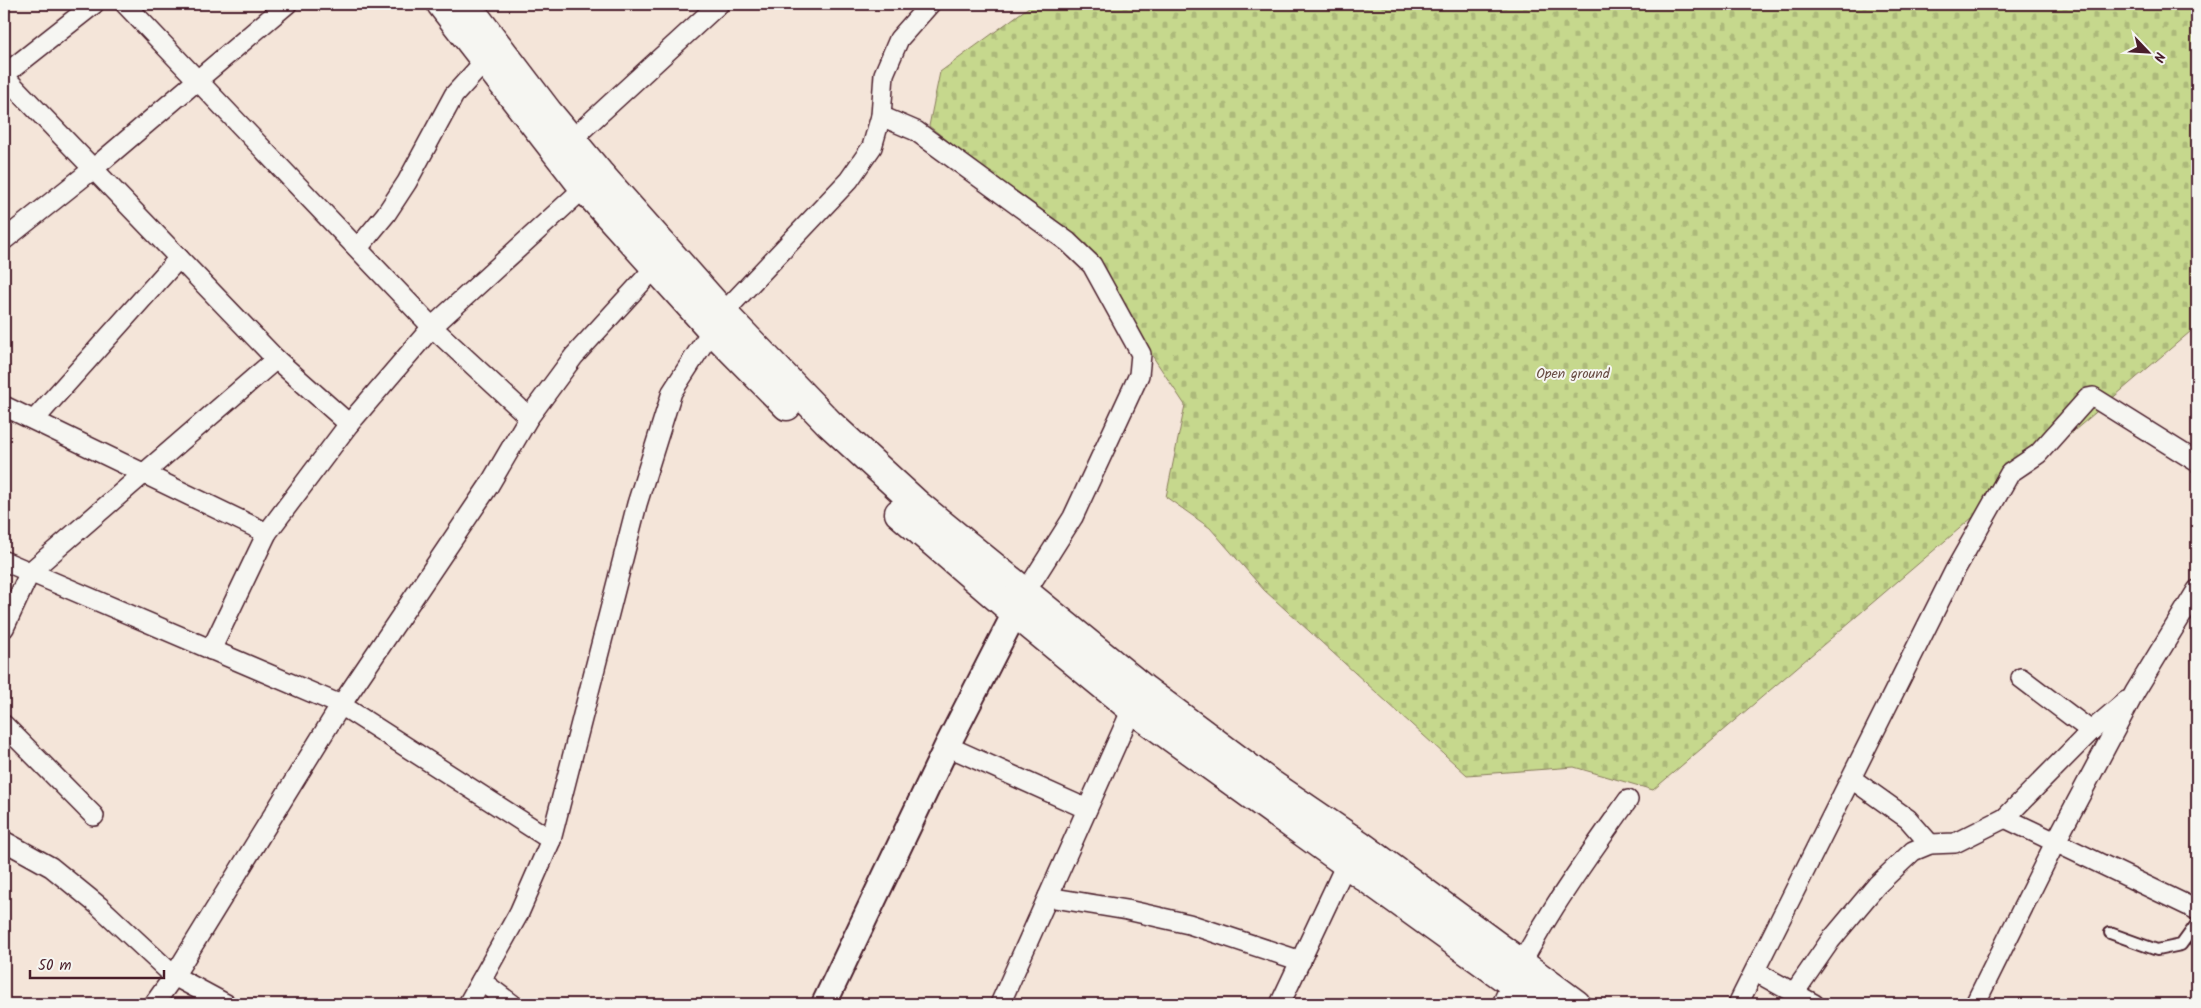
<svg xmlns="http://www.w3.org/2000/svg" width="2201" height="1008" font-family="Kalam,sans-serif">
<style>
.cemetery{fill:url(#cemetery-stones);stroke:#887c5c}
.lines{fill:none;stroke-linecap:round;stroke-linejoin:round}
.service-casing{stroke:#4a1f2b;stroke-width:14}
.minor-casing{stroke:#4a1f2b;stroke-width:22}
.tertiary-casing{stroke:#4a1f2b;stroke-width:28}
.secondary-casing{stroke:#4a1f2b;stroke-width:31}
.service{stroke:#f6f6f2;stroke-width:10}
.minor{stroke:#f6f6f2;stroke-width:19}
.tertiary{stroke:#f6f6f2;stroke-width:24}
.secondary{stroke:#f6f6f2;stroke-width:28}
.labels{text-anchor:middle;stroke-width:4;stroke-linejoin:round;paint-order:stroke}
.park-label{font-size:14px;fill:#694d44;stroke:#f6f6f2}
</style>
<defs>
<pattern id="cemetery-stones" width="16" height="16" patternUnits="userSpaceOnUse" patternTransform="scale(1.25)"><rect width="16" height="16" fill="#c6d88d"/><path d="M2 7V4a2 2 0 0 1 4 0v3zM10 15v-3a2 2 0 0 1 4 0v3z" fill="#acb97a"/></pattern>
</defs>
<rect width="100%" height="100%" fill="#f4e5d9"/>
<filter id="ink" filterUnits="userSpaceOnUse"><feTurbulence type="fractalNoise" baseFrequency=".02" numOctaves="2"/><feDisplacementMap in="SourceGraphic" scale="10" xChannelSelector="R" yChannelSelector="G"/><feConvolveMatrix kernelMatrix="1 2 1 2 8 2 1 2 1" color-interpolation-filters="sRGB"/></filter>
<g filter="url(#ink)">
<polygon class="cemetery" points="1033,4 2197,4 2197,326 1653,790 1574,767 1467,775 1264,590 1210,528 1166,497 1185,405 1078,244 929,126 940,72"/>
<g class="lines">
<g class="service-casing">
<polyline id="service" points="2110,933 2157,950 2181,945 2197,923"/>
</g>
<g class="minor-casing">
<g id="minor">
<polyline points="125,4 432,327 529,417"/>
<polyline points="4,75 94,4"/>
<polyline points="4,76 276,359 349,424"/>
<polyline points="881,116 916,131 1068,242 1092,265 1141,354 1139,375 1073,517 1025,593"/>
<polyline points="571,140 719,4"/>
<polyline points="4,240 93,169 287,4"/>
<polyline points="358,248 386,214 407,182 454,95 484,62"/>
<polyline points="4,406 267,533"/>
<polyline points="34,420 179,258"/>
<polyline points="4,561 341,705 551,840"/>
<polyline points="4,628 30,572 276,359"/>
<polyline points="211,650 267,533 349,424 432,327 584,188"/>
<polyline points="2021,678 2091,731"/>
<polyline points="4,725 94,816"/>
<polyline points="947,746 1087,809"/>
<polyline points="1852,779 1908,819 1930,844"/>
<polyline points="2005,818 2197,910"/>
<polyline points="4,841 51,867 99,906 174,976 226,1004"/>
<polyline points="1048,897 1127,910 1189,924 1301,961"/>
<polyline points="1756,972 1814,1004"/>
<polyline points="481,981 512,1004"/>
<polyline points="1794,993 1830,941 1877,885 1913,851 1930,844 1955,843 2005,818 2091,731 2126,701"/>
<polyline points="154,1004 174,976 341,705 488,487 529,417 574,356 663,259"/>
<polyline points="468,1004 519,913 551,840 637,504 672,392 723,313 849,180 872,147 881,116 884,74 899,39 930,4"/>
<polyline points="1000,1004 1132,709"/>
<polyline points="1280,1004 1347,862"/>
<path d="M1502,1004C1534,930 1582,865 1628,800"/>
<polyline points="1738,1004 1954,572 2010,473 2038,454 2088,398 2093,397 2197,462"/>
<polyline points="1975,1004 2055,843 2135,692 2197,590"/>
</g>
</g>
<g class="tertiary-casing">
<polyline id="tertiary" points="824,1004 947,746 1023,597"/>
</g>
<g class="secondary-casing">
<g id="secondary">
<polyline points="441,4 584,188 712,330 787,406"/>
<polyline points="466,4 548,112 599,173 723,313 829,423 917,504 1145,690 1268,782 1359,844 1576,1004"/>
<polyline points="899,513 1014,612 1132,709 1541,1004"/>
</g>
</g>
<use href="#service" class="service"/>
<use href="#minor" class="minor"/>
<use href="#tertiary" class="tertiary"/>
<use href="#secondary" class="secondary"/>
</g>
</g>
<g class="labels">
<g class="park-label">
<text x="1573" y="378">Open ground</text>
</g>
</g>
<rect width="2201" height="1008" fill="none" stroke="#f6f6f2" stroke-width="20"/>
<rect x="10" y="10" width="2181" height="988" fill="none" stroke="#4a1f2b" stroke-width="2" filter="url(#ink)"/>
<g transform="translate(2148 52) rotate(115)" stroke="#f6f6f2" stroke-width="4" paint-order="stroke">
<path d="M0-4L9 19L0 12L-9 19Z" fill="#4a1f2b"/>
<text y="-8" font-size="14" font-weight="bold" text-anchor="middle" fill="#4a1f2b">N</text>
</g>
<path d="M30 970v8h134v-8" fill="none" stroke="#4a1f2b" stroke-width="2.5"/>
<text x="38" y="970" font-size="15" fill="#4a1f2b" stroke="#f6f6f2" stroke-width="4" paint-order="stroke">50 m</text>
</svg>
